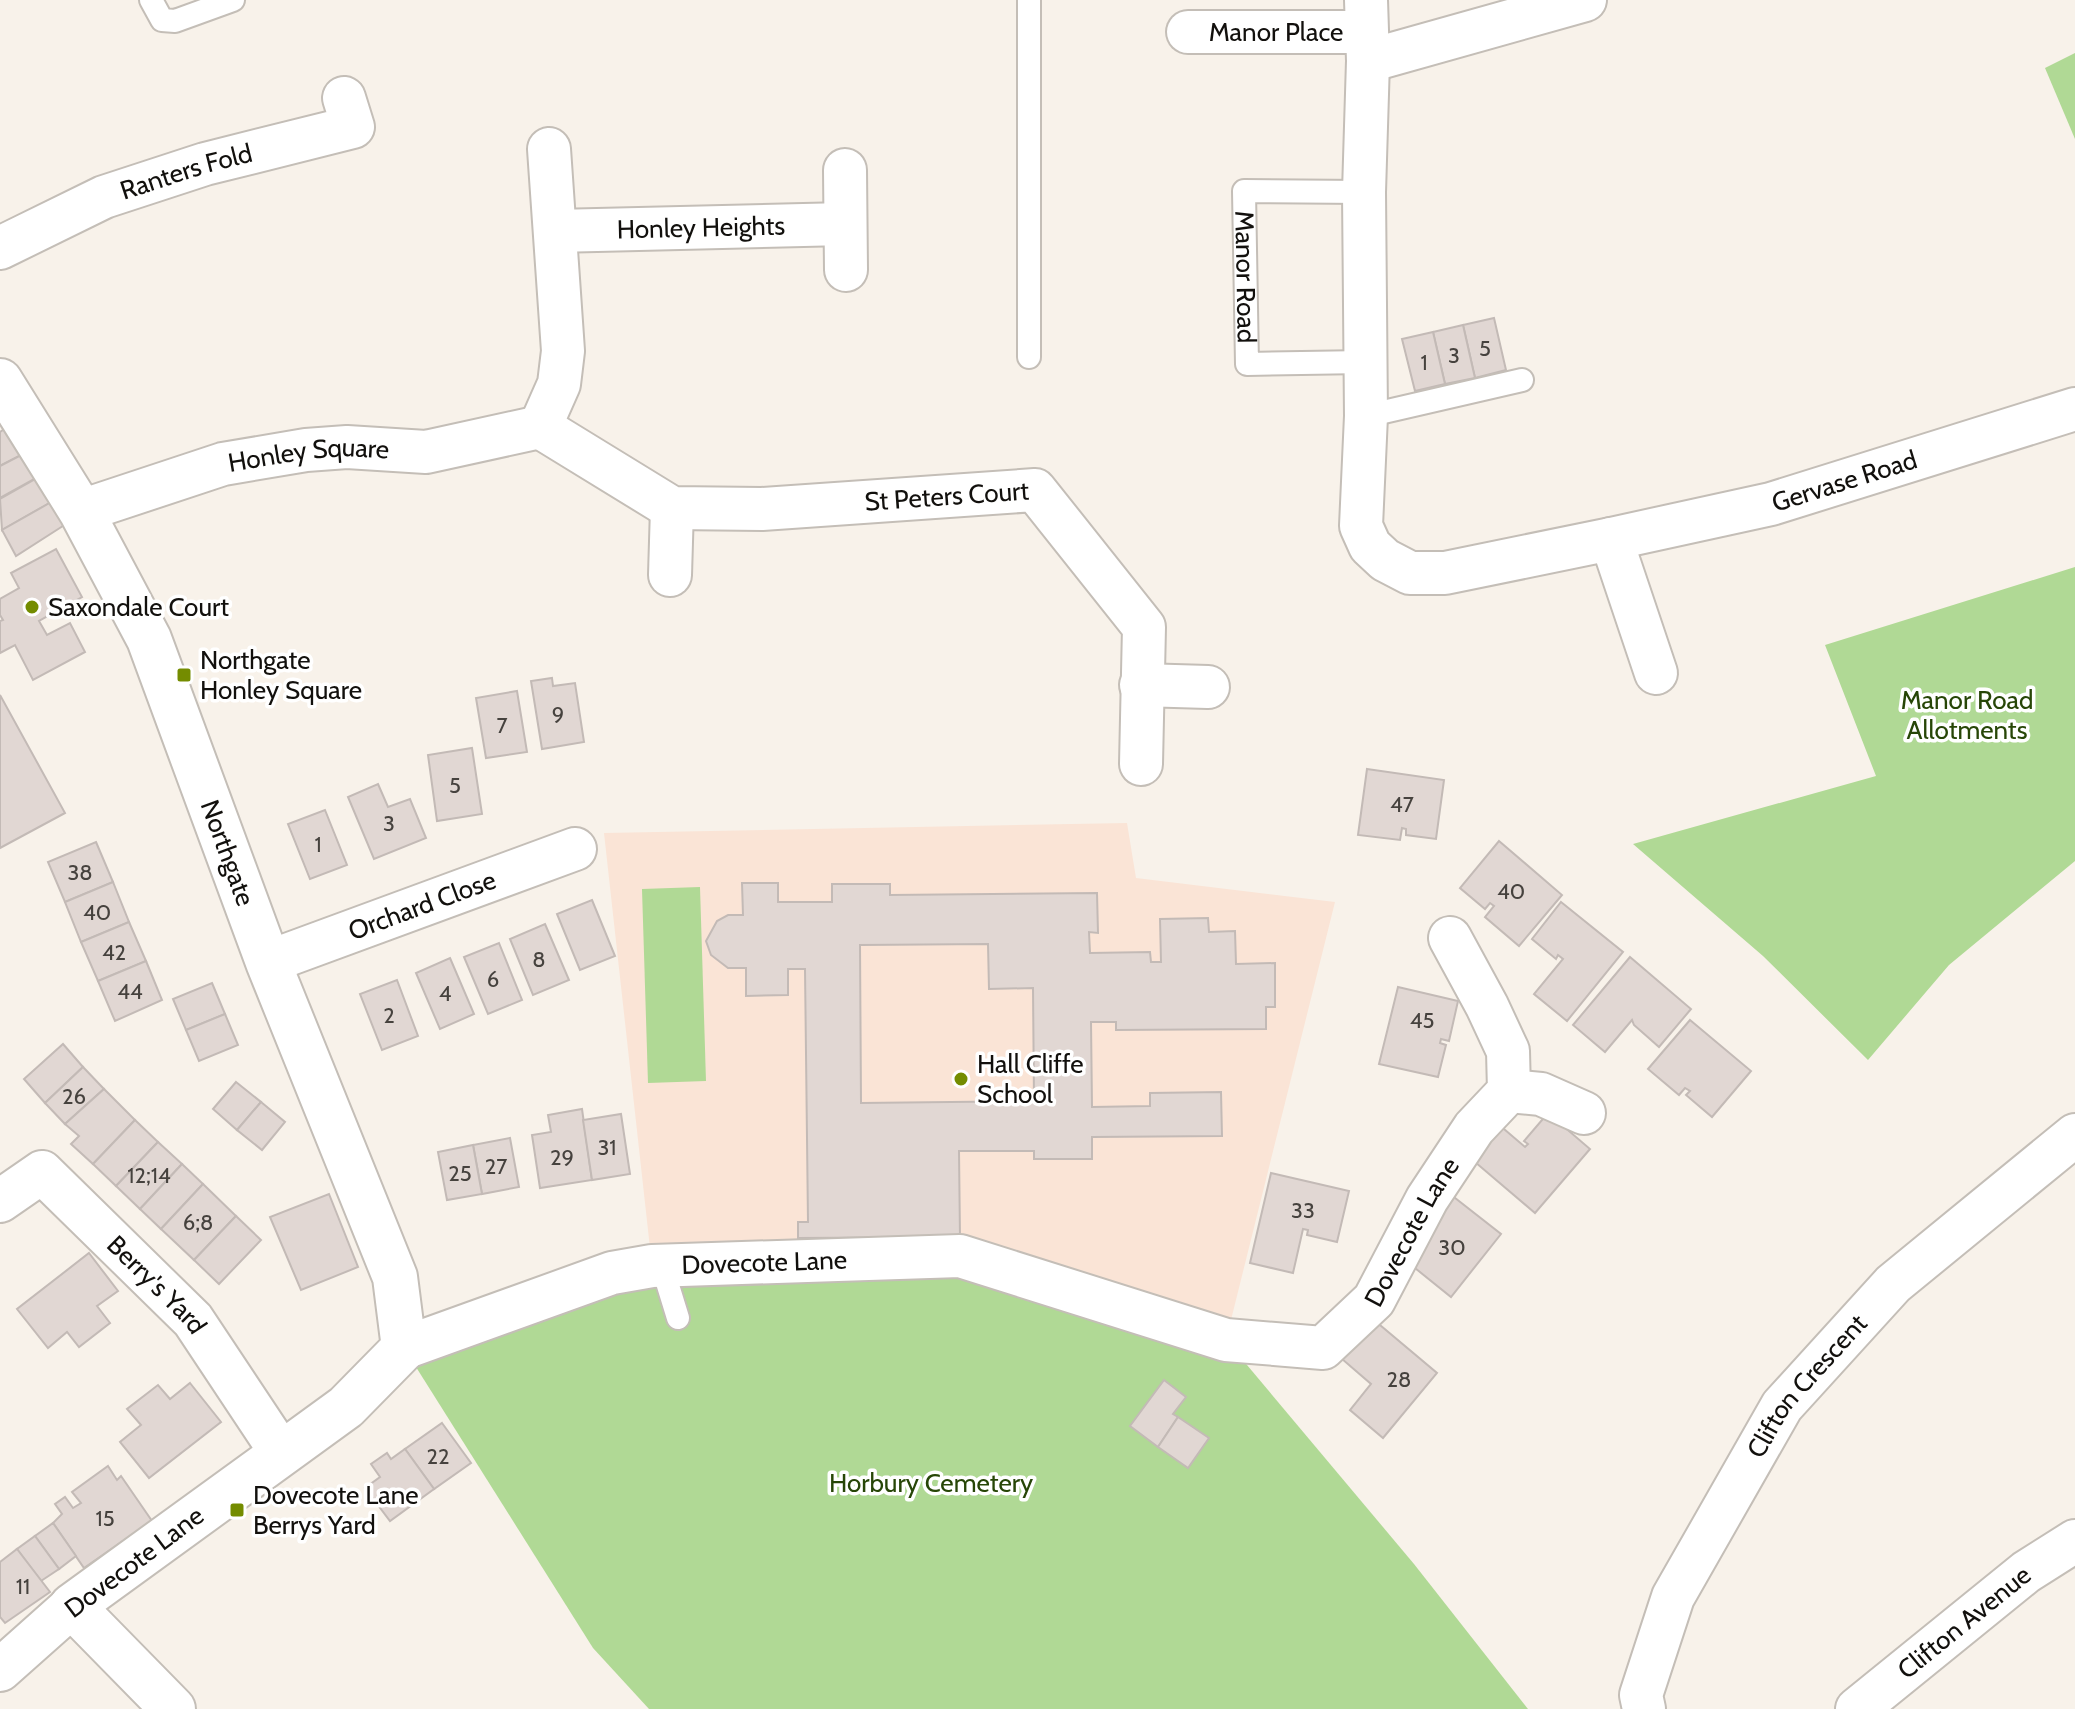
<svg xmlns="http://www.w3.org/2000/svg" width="2075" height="1709" font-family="Cabin,sans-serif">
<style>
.education{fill:#fae4d6}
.green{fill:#b0d995}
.building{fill:#e1d7d3;stroke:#c3bab6;stroke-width:2;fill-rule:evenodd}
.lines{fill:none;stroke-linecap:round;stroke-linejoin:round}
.service-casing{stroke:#c4beb7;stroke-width:26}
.minor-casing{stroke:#c4beb7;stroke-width:46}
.tertiary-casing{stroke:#c4beb7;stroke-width:48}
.service{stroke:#fff;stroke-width:22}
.minor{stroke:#fff;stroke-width:42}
.tertiary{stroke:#fff;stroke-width:44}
.poi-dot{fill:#748c00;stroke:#fff;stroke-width:3}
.labels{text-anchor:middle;stroke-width:7;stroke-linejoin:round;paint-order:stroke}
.number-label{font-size:22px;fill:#46423e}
.street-label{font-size:26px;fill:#12100d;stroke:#fff}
.poi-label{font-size:26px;fill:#12100d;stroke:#fff;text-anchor:start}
.park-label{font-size:26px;fill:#274607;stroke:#fff}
</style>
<rect width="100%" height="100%" fill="#f8f2ea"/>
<polygon class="education" points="1127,823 1136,878 1335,902 1226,1340 652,1266 604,833"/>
<g class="green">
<polygon points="2075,53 2075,139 2045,68"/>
<polygon points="2075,567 2075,861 1949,965 1868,1060 1763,956 1633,844 1876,776 1825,645"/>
<polygon points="700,887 706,1081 648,1083 642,889"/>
<polygon points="960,1256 1226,1340 1414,1564 1528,1709 649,1709 593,1648 404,1348 612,1273"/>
</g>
<g class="building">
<polygon points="1494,318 1506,370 1475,378 1463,325"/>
<polygon points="1463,325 1475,378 1445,384 1433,332"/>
<polygon points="1433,332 1445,384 1415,391 1402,339"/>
<polygon points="9,426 25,453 0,466 0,432"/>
<polygon points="25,453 38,477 0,498 0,466"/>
<polygon points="39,477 53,501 2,530 0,499"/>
<polygon points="53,501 66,524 16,556 2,530"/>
<polygon points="56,549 82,597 39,621 47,635 70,623 85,652 33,680 15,645 0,653 0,621 3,620 0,615 0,599 19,588 11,573"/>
<polygon points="552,678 553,686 575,683 584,742 542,749 531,681"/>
<polygon points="517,691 527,752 486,758 476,698"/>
<polygon points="0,695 65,813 0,848"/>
<polygon points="472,748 482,814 437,821 428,755"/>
<polygon points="1367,769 1444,780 1436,839 1406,835 1406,829 1402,828 1400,840 1358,835"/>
<polygon points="378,784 388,807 410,799 426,838 374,859 348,797"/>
<polygon points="325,810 347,865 310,879 288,824"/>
<polygon points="1499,841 1562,895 1519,946 1485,917 1494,906 1490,903 1485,909 1460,888"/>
<polygon points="96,842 113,882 65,902 48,862"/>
<polygon points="113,882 129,922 81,942 65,902"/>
<path d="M742,883H778V902H832V884H890V895L1097,893L1098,933L1089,932L1090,953L1150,952L1151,962H1161L1160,919L1208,918L1209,932L1235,931L1236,964L1275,963V1007H1266V1029L1116,1030V1022H1091L1092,1107L1150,1106V1093L1221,1092L1222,1136L1092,1137V1159H1034V1151H959L960,1237L798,1238V1222H808L805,969H788V995L746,996V968H728L711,955L706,941L717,921L728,915H743ZM988,944L989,989L1033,988L1034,1101L861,1103L860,945Z"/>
<polygon points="592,900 615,956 580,970 557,914"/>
<polygon points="1561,902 1623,952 1567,1021 1534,994 1563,959 1558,955 1556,959 1532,939"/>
<polygon points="129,922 146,961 98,981 81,942"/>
<polygon points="545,924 569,980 533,995 510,939"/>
<polygon points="499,943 522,1000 488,1014 464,957"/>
<polygon points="1630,957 1691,1009 1659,1047 1634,1025 1632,1020 1605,1052 1573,1025"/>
<polygon points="450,958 474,1014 440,1029 416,973"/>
<polygon points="146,961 162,1000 115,1021 98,981"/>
<polygon points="397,980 418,1036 382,1050 360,994"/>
<polygon points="212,983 225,1014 186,1030 173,999"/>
<polygon points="1398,987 1458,1001 1449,1041 1441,1039 1440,1043 1446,1045 1438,1077 1379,1064"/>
<polygon points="225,1014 238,1045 199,1061 186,1030"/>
<polygon points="1690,1020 1751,1071 1712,1117 1686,1095 1690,1091 1685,1088 1679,1095 1648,1069"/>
<polygon points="63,1044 83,1067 45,1103 24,1079"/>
<polygon points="83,1067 104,1089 65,1124 45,1103"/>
<polygon points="236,1082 261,1102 237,1130 213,1109"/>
<polygon points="104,1089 135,1120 93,1164 71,1144 79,1136 65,1124"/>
<polygon points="261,1102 285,1122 262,1150 237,1130"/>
<polygon points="582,1109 592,1180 540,1188 532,1135 551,1132 548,1115"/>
<polygon points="1548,1113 1590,1149 1535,1213 1462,1151 1491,1118 1525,1147 1528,1144 1524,1141"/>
<polygon points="621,1114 630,1174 592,1180 583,1120"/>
<polygon points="135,1120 158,1142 116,1186 93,1164"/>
<polygon points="510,1138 519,1187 482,1194 473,1145"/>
<polygon points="158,1142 182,1164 140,1209 116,1186"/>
<polygon points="473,1145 482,1194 447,1200 438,1152"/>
<polygon points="182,1164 203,1184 161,1229 140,1209"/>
<polygon points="1271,1173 1349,1191 1337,1242 1307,1235 1308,1230 1303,1229 1293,1273 1250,1263"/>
<polygon points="203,1184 236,1216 194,1260 161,1229"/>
<polygon points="329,1194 358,1267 301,1290 270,1217"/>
<polygon points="1450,1194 1501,1234 1451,1297 1405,1260"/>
<polygon points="236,1216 261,1240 219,1284 194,1260"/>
<polygon points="89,1253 118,1291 97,1306 110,1323 79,1347 67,1332 48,1348 17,1309"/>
<polygon points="1374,1320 1437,1373 1383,1438 1350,1410 1371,1384 1342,1359"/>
<polygon points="1164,1380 1186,1397 1173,1414 1178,1417 1158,1447 1130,1426"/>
<polygon points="190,1383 221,1422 149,1478 120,1442 141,1425 127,1409 158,1385 170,1399"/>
<polygon points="1178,1417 1209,1438 1188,1468 1158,1447"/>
<polygon points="442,1423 471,1463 434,1489 405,1449"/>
<polygon points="405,1449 434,1489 390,1521 365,1488 380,1477 371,1464 387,1453 391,1459"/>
<polygon points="108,1466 117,1480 121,1476 152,1521 84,1568 53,1523 62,1514 55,1504 65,1497 73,1508 81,1503 72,1492"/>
<polygon points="53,1523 76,1556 59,1569 35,1536"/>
<polygon points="35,1536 59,1569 41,1581 17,1549"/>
<polygon points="17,1549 50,1592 5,1623 0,1617 0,1562"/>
</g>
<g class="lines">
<g class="service-casing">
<g id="service">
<polyline points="151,0 162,20 175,21 233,0"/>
<polyline points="1029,0 1029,357"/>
<path id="s1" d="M1364,192L1244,191L1247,364L1365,362"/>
<polyline points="1366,416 1522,380"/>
<polyline points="652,1266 666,1279 678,1318"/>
</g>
</g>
<g class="minor-casing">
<g id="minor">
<path id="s2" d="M1366,0L1368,61L1364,192L1366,416L1361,526L1370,546L1385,560L1410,573H1445L1611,539L1771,504L2075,409"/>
<path id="s3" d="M1188,32H1366"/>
<polyline points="1368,61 1585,0"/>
<polyline points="845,170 846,270"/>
<path id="s4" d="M555,231L845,224"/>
<path id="s5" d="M0,248L104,197L205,164L353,127L344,98"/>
<path id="s6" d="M540,427L672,508L762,509L1035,490L1144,627L1141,764"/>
<polyline points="540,427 559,384 563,351 549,149"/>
<path id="s7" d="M81,511L223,464L306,450L347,447L426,452L540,427"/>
<polyline points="1611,539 1656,673"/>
<polyline points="670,575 672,508"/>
<polyline points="1141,685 1208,687"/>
<path id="s8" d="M268,962L575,849"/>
<polyline points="1509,1091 1541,1094 1584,1113"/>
<path id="s9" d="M0,1201L42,1172L193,1320L282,1454"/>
<path id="s10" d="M404,1348L612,1273L652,1266L960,1256L1226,1340L1323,1348L1374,1300L1427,1199L1474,1128L1509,1091L1508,1051L1487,1006L1450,938"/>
<polyline points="0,1670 72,1606"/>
<path id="s11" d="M1644,1709L1641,1695L1673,1597L1782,1406L1893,1284L2075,1135"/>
<path id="s12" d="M1857,1709L2026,1572L2075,1541"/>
</g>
</g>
<g class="tertiary-casing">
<g id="tertiary">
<path id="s13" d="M0,381L81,511L149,639L268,962L395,1277L404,1348L346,1407L72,1606L173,1709"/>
</g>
</g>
<use href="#service" class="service"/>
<use href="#minor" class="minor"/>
<use href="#tertiary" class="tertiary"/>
</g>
<g class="poi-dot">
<circle cx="32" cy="607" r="8"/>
<rect x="176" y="667" width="16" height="16" rx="4"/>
<circle cx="961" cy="1079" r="8"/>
<rect x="229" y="1502" width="16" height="16" rx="4"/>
</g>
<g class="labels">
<g class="number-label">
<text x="1485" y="356">5</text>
<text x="1454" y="363">3</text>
<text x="1424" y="370">1</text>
<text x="558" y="722">9</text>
<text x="502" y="733">7</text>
<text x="455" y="793">5</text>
<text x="1402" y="812">47</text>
<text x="389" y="831">3</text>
<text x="318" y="852">1</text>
<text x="80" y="880">38</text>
<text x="1511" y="899">40</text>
<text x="97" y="920">40</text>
<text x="114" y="960">42</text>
<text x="539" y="967">8</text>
<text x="493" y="987">6</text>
<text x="130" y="999">44</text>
<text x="445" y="1001">4</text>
<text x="389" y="1023">2</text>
<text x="1422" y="1028">45</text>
<text x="74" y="1104">26</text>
<text x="607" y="1155">31</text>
<text x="562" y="1165">29</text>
<text x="496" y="1174">27</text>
<text x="460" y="1181">25</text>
<text x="149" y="1183">12;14</text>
<text x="1303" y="1218">33</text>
<text x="198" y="1230">6;8</text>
<text x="1452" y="1255">30</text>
<text x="1399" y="1387">28</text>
<text x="438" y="1464">22</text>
<text x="105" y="1526">15</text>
<text x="23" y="1594">11</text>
</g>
<g class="street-label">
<text dy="9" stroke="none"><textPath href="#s3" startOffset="88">Manor Place</textPath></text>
<text dy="9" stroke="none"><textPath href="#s5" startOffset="202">Ranters Fold</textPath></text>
<text dy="9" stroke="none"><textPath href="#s4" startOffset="146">Honley Heights</textPath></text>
<text dy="9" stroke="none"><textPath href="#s1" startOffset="206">Manor Road</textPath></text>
<text dy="9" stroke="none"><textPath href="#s7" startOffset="236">Honley Square</textPath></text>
<text dy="9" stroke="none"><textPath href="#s2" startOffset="1042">Gervase Road</textPath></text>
<text dy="9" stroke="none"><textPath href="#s6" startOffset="430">St Peters Court</textPath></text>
<text dy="9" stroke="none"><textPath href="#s13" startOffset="526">Northgate</textPath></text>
<text dy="9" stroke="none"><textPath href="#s8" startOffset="164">Orchard Close</textPath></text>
<text dy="9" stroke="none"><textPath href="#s10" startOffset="1094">Dovecote Lane</textPath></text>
<text dy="9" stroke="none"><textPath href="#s10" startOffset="374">Dovecote Lane</textPath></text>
<text dy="9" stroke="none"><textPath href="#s9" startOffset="212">Berry's Yard</textPath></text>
<text dy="9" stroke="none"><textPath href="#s11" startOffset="368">Clifton Crescent</textPath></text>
<text transform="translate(134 1562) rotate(-37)" y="9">Dovecote Lane</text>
<text dy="9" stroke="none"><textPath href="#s12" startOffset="138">Clifton Avenue</textPath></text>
</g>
<g class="poi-label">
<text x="48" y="616">Saxondale Court</text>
<text x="200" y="669">Northgate<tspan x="200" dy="30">Honley Square</tspan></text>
<text x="977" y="1073">Hall Cliffe<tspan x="977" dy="30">School</tspan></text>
<text x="253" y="1504">Dovecote Lane<tspan x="253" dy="30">Berrys Yard</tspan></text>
</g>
<g class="park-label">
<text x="1967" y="709">Manor Road<tspan x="1967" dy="30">Allotments</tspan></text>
<text x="931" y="1492">Horbury Cemetery</text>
</g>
</g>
</svg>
